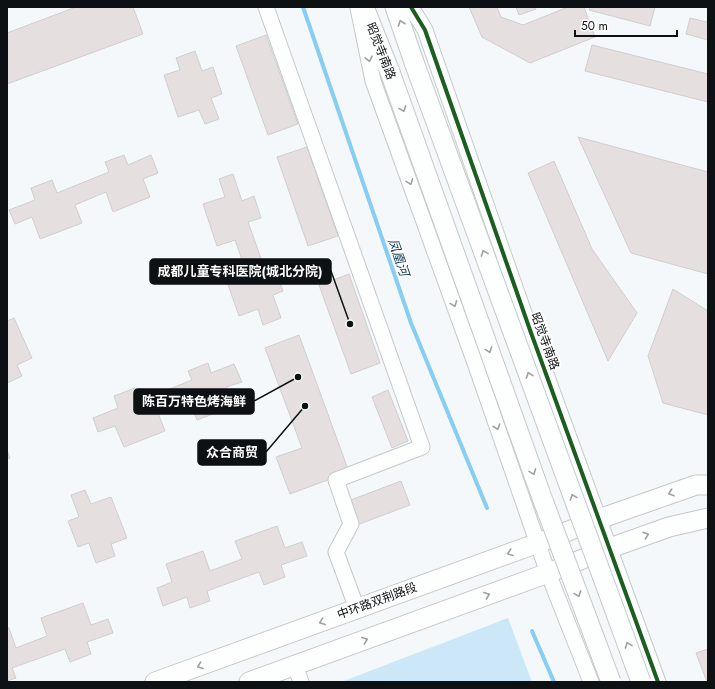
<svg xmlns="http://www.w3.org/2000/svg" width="715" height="689" font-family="Jost,'Noto Sans SC',sans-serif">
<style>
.green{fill:#cce8f8}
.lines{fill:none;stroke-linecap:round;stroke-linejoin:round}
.stream{stroke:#88cdf2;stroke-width:4}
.building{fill:#e5dfdf;stroke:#cfcfd0}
.minor-casing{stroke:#c6c9cb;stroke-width:17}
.major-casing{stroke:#c6c9cb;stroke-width:21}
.minor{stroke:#fdfefe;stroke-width:15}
.major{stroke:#fdfefe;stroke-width:19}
.major-bridge-casing{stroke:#c6c9cb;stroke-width:21;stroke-linecap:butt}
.major-bridge{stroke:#fdfefe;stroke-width:19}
.cycleway-casing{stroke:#fff;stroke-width:6}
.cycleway{stroke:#1b5e20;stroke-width:4}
.oneway{stroke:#9d9fa0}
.labels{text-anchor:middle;stroke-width:3.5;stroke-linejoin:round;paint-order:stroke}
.street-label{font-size:12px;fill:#0e1113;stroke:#fff}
.water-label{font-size:13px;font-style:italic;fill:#174156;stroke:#fff}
.leader{fill:none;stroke:#0e1113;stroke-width:1.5}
.callout-dot{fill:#0e1113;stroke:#fff;stroke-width:1.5}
.callout{fill:#0e1113;stroke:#0e1113;stroke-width:1.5}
.callout-label{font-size:13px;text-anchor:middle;font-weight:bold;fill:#fff}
</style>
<rect width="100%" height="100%" fill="#f4f8fa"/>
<polygon class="green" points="508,618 532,682 341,682"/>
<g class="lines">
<g class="stream">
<polyline points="303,7 411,323 487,508"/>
<polyline points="532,631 554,682"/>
</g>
</g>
<g class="building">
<polygon points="76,7 133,7 143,34 7,84 7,33"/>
<polygon points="469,7 497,7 501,17 523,25 568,7 584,7 595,37 530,63 482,37"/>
<polygon points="516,7 535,7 536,9 519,15"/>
<polygon points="590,7 655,7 650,26 589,10"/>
<polygon points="708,17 708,40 686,34 690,18 707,22"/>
<polygon points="266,35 298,124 268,135 236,46"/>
<polygon points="592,45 708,74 708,102 585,71"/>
<polygon points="195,51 202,71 213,67 222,94 211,98 219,119 205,124 199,110 178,117 164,75 180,70 176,58"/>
<polygon points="578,137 708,172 708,274 631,253"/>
<polygon points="307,147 338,236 308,246 277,157"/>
<polygon points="124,155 128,165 151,155 158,173 143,179 150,197 113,212 106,192 75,205 82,223 40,239 32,217 15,224 9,210 35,200 31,188 52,180 57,193 109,172 105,162"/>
<polygon points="554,161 592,249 637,313 608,361 528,173"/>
<polygon points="233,174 242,201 254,196 261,218 248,222 267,275 276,272 283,291 273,295 281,318 263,325 258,309 239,316 226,279 246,271 235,240 217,246 203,204 225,197 219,179"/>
<polygon points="349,274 380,363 351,374 319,285"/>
<polygon points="673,289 708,311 708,415 663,403 648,356"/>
<polygon points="14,318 32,358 17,365 22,376 7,383 7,321"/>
<polygon points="299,335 349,472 290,494 276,457 302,448 265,348"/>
<polygon points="208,363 211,373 234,364 242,382 226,387 234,406 197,420 189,401 158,413 165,431 124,447 115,426 98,432 93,418 118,408 114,396 135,388 140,401 192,380 188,371"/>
<polygon points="388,390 408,441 392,448 372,397"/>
<polygon points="7,450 10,458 7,459"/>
<polygon points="401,481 410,505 357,525 348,501"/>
<polygon points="85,490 91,504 111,497 127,538 111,544 115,556 96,563 89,543 78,547 68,521 79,517 71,495"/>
<polygon points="277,526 285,548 302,542 307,556 281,565 285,577 264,585 259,572 207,591 210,601 190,608 187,597 163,606 157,588 172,582 166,564 203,551 210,571 242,559 235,541"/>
<polygon points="83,603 91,625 108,619 113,633 87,642 91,654 70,662 65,649 12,668 16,678 7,681 7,628 9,628 16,648 47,636 41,618"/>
<polygon points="708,649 708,682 707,682 696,653"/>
</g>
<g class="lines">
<g class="minor-casing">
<g id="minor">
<polyline points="266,7 422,447 336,480 351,524 336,552 357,609"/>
<polyline points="411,7 425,30 530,330 658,682"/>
<polyline points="358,8 373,81 475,363 548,573 591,682"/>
<polyline points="295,666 301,682"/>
</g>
</g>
<g class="major-casing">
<g id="major">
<polyline points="364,7 390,72"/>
<polyline points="395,7 415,65"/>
<polyline points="155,682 538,543 599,519 696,485 708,485"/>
<polyline points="249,682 548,573 610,548 669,527 708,518"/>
</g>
</g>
<use href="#minor" class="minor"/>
<use href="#major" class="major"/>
<g class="major-bridge-casing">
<g id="major-bridge">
<polyline points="415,65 641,682"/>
<polyline points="390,72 541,495 611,682"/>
</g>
</g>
<use href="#major-bridge" class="major-bridge"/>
<g class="cycleway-casing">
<polyline id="cycleway" points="411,7 425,30 530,330 658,682"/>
</g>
<use href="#cycleway" class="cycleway"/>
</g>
<defs><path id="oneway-chevron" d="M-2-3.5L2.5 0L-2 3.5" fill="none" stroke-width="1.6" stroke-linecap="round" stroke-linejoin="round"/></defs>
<g class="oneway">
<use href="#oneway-chevron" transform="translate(401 23) rotate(-109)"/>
<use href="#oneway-chevron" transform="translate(369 59) rotate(78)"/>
<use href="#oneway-chevron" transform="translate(403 109) rotate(70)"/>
<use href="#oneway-chevron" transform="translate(410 182) rotate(70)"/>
<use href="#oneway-chevron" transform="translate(484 253) rotate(-110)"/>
<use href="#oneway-chevron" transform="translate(454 304) rotate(70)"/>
<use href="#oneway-chevron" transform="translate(489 350) rotate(70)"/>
<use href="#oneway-chevron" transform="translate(529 375) rotate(-110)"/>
<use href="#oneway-chevron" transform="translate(497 427) rotate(71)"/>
<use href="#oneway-chevron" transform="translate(533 472) rotate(70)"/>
<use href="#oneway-chevron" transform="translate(671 493) rotate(161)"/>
<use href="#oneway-chevron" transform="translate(573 497) rotate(-110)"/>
<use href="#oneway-chevron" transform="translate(646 535) rotate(-19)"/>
<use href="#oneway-chevron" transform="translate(510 553) rotate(160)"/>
<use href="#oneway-chevron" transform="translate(578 594) rotate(70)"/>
<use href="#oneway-chevron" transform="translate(487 595) rotate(-20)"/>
<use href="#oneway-chevron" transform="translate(322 622) rotate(160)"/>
<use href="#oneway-chevron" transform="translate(365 640) rotate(-20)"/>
<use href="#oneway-chevron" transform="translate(628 645) rotate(-110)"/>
<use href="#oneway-chevron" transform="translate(200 666) rotate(160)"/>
</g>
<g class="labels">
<g class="street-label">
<text transform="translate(381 51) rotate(69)" y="4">昭觉寺南路</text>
<text transform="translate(545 341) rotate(70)" y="4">昭觉寺南路</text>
<text transform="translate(377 601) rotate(-20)" y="4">中环路双荆路段</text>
</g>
<g class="water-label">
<text transform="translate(399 257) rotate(71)" y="5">凤凰河</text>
</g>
</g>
<path class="leader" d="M350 324L331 271M298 377L254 401M305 406L266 452"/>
<g class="callout-dot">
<circle cx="350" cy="324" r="4"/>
<circle cx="298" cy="377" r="4"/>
<circle cx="305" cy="406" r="4"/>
</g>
<g class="callout">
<rect x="150" y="259" width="181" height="25" rx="4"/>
<rect x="134" y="389" width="120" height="25" rx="4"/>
<rect x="198" y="440" width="68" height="25" rx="4"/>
</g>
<g class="callout-label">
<text x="240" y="276">成都儿童专科医院(城北分院)</text>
<text x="194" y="406">陈百万特色烤海鲜</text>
<text x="232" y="457">众合商贸</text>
</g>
<rect width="715" height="689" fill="none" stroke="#0e1113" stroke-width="16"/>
<path d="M575 30v6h102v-6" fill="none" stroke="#0e1113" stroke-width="2"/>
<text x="581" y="30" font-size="12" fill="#0e1113" stroke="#ffffff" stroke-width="3" paint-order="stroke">50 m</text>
</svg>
